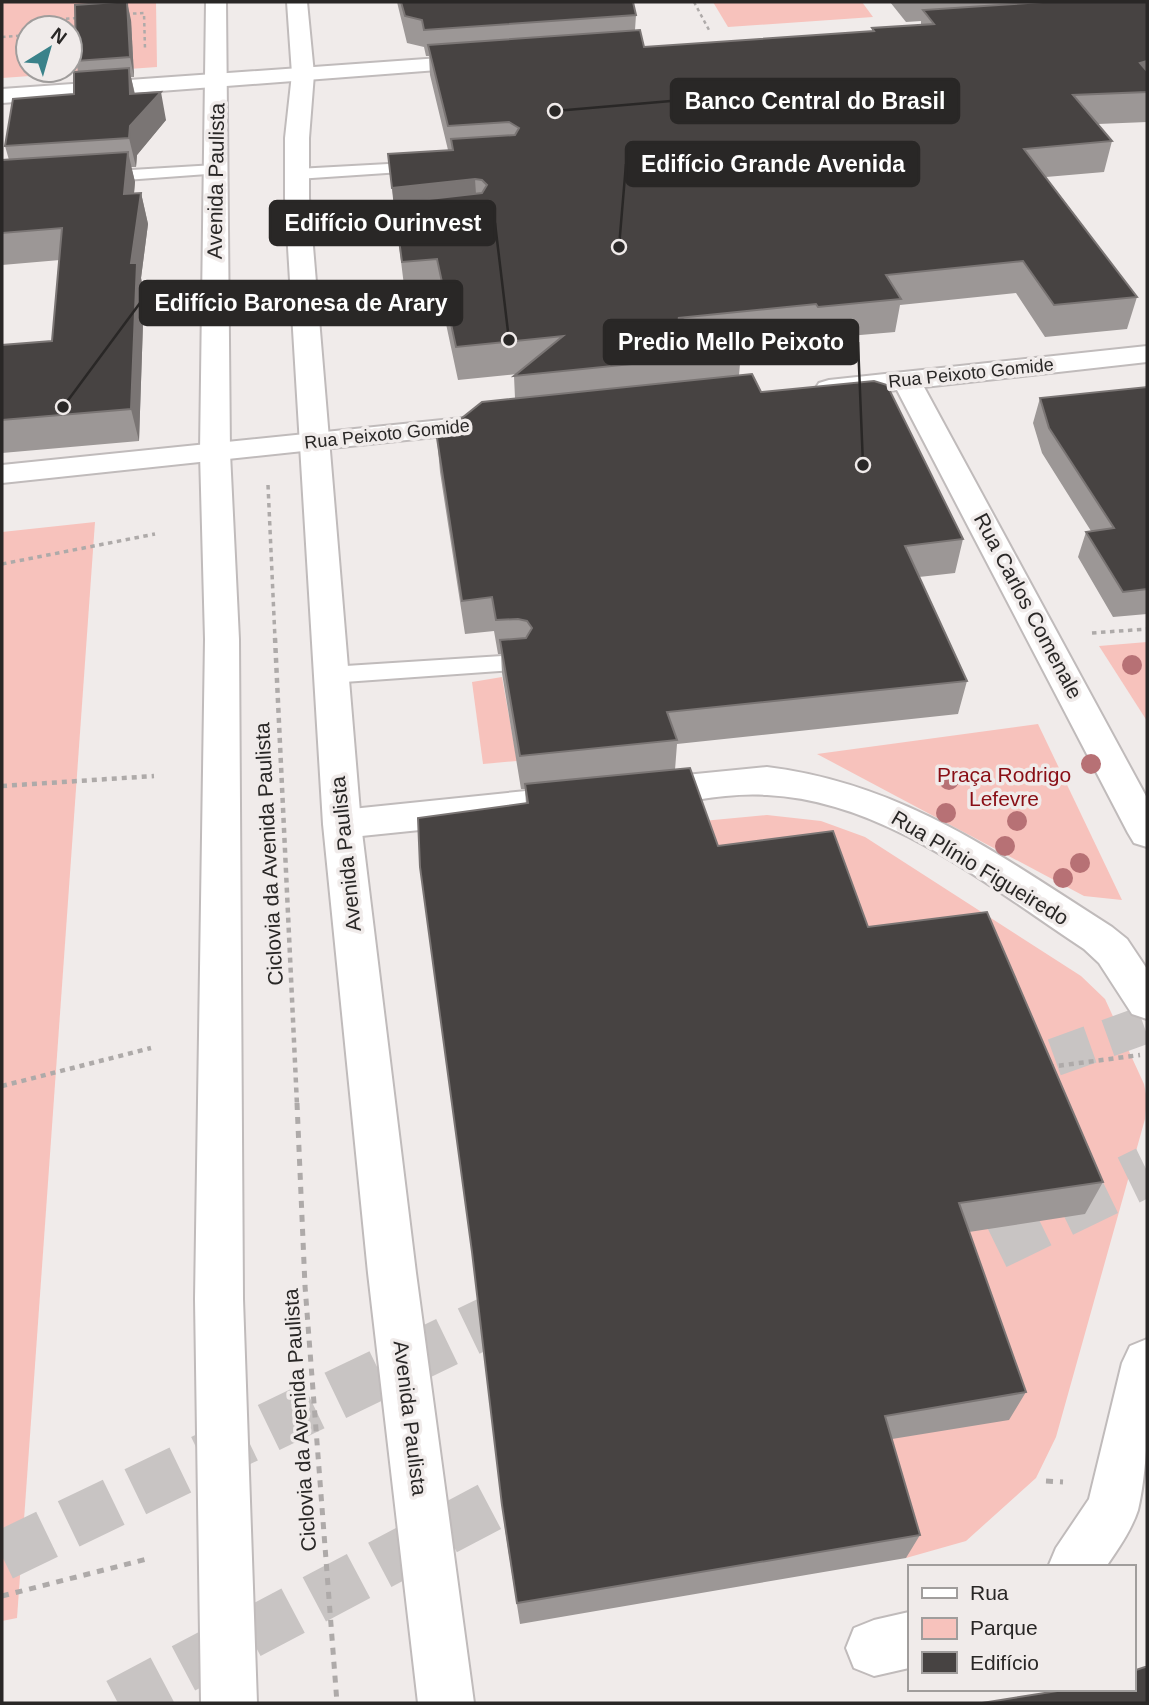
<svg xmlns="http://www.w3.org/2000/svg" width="1149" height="1705" font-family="Helvetica,sans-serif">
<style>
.green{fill:#f7c2bc;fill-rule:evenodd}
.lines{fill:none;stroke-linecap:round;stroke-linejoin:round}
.primary-tunnel-far1{stroke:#c8c4c3;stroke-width:38;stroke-dasharray:38 19;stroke-linecap:butt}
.primary-tunnel{stroke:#c8c4c3;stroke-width:50;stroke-dasharray:50 24;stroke-linecap:butt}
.service-casing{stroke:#c0bbbb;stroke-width:4}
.minor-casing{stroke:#c0bbbb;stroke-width:4}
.primary-casing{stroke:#c0bbbb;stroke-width:4}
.path-far3{stroke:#aeaaa9;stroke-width:2.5;stroke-dasharray:3.5 3.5;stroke-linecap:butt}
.path-far2{stroke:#aeaaa9;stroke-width:3.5;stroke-dasharray:4.5 4.5;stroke-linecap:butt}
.path-far1{stroke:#aeaaa9;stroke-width:4.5;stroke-dasharray:5 5;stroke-linecap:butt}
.path{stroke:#aeaaa9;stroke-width:5;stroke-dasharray:7 7;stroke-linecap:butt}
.service{fill:#fff;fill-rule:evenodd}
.minor{fill:#fff;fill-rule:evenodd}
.primary{fill:#fff;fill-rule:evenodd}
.tree{fill:#b77175}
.wall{fill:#9c9796}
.shaded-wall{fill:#7a7574}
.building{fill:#474342;stroke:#7a7574;stroke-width:2}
.labels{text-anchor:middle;stroke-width:7;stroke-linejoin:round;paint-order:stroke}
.far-street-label{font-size:18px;fill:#292726;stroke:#f0ebea}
.street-label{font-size:21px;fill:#292726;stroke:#f0ebea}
.park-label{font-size:21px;fill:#890e15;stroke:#f0ebea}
.leader{fill:none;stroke:#292726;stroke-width:2.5}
.callout-dot{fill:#292726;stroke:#f0ebea;stroke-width:2.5}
.callout{fill:#292726;stroke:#292726;stroke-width:2.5}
.callout-label{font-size:23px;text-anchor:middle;font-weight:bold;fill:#fff}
</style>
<rect width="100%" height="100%" fill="#f0ebea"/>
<g class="green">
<path d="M2,2H156L157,67L2,78ZM28,28H70V70H28Z"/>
<polygon points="713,2 862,2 873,17 728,27"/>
<polygon points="95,522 17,1618 2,1621 2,532"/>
<polygon points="1147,642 1147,721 1099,646"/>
<polygon points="502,677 517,761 483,764 472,682"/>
<polygon points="1038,724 1122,900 1084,896 817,754"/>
<polygon points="767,815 821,821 865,837 1081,976 1105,999 1144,1084 1147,1099 1145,1119 1056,1437 1036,1478 966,1541 906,1558 874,1443 945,1235 1085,1213 859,963 714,883 692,822"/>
</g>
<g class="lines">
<polyline class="primary-tunnel-far1" points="1002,1080 1047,1060 1147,1024"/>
<g class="primary-tunnel">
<polyline points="929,1277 1147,1171"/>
<polyline points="2,1556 527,1303"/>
<polyline points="118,1703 546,1477"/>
</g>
<g class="service-casing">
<g id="service">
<polygon points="425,162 433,167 431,170 297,179 289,174 297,169"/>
<polygon points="215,165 221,167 223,170 221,173 98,182 90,177 98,172"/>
<polygon points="431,218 437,219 440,223 437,227 300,239 291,234 300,229"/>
<polygon points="519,655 527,657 531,663 527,669 330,683 322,681 318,675 322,669 330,667"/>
</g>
</g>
<g class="minor-casing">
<g id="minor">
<polygon points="482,55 490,56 493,61 490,66 2,103 2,89"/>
<polygon points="1147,346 1147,362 924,387 1147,798 1147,847 1134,843 1128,833 897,390 829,398 819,395 815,389 819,383 829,380"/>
<polygon points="501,414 511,417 516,423 511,429 2,483 2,465"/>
<path d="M767,767C904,784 999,855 1112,927L1127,939L1147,969V1019L1132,1014L1099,963L1084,949C988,886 886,801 767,795C726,792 685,803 645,807L632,803L626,793L632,783L645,779Z"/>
<polygon points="526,791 539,795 545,805 539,815 526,819 342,838 329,834 323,824 329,814 342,810"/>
<path d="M1147,1339C1149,1389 1149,1463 1138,1510C1131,1531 1118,1549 1106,1567H1048L1056,1548L1089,1499L1122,1363L1130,1346Z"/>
<polygon points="909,1612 909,1668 874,1676 854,1668 846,1648 854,1628 874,1620"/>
</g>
</g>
<g class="primary-casing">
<g id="primary">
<polygon points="206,2 226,2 230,453 239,639 243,1299 257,1703 201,1703 195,1299 205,639 200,453"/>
<polygon points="287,2 307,2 314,74 309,138 309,198 361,824 416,1273 474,1703 418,1703 368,1273 323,824 285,198 285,138 292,74"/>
</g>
</g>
<g class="path-far3">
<polyline points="694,2 709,30"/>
<polyline points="126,14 144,13 145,49"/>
<polyline points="60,28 61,19 79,18"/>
<polyline points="2,37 28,35"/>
</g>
<g class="path-far2">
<polyline points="268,485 275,639"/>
<polyline points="2,564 155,534"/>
<polyline points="1092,633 1147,629"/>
</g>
<g class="path-far1">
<polyline points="275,638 297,1105"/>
<polyline points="2,786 154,776"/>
<polyline points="1049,1067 1140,1055"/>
<polyline points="2,1086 151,1048"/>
</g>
<g class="path">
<polyline points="297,1103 305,1286 337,1703"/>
<polyline points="1046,1481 1063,1482"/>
<polyline points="2,1596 147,1559"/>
</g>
<use href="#service" class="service"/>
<use href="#minor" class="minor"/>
<use href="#primary" class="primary"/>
</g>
<g class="tree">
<circle cx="1132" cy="665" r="10"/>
<circle cx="1091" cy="764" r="10"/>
<circle cx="949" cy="780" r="10"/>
<circle cx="946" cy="813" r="10"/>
<circle cx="1017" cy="821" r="10"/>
<circle cx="1005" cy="846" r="10"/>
<circle cx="1080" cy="863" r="10"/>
<circle cx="1063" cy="878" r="10"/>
</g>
<g class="wall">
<polygon points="397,2 633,2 636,15 635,30 644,47 872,31 872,28 921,25 921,21 906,22 890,2 1147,2 1147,122 1098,124 1112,141 1104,172 1046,177 1137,297 1127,329 1045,337 1016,293 900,305 895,332 814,339 812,336 737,344 741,353 739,375 963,539 955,573 919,577 967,681 958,714 677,744 675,770 718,846 868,927 1103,1182 1085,1214 969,1232 1026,1392 1009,1420 892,1439 920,1535 906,1558 520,1624 505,1529 476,1282 425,904 526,804 525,789 521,789 502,673 501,654 498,654 494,631 465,634 440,472 437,438 515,398 514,376 517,374 458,380 439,291 405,294 388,154 448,150 430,75 429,56 426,56 424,47 407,43"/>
<polygon points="131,20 134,77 131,77 135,94 166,120 137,155 136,167 131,167 135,182 134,194 141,193 148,224 141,278 144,294 139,441 2,453 2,345 52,341 60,260 2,265 2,160 9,160 5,146 74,94 78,72 76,61"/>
<polygon points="1147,387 1147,614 1113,617 1078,557 1086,532 1091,531 1042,453 1033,423 1040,398"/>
</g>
<g class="shaded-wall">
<polygon points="127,2 131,20 134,77 130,57"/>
<polygon points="1147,61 1147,88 1140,63"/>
<polygon points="129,68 135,96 161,92 166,120 137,155 136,167 129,138 130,94"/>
<polygon points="128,152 135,182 131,224 124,194"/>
<polygon points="475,179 477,210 394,203 395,219 392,188"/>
<polygon points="141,193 148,224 141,278 144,294 139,441 131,409 131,263"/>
</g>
<g class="building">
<polygon points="117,2 127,2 130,57 76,61 75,5"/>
<polygon points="401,2 633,2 636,15 424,30 422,20 405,16"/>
<polygon points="1043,2 1147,2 1147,61 1140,63 1147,71 1147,92 1073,95 1112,141 1024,149 1137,297 1054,305 1023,261 886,275 901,299 818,307 816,304 678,318 732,335 741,353 514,376 563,336 456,347 437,259 402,262 394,203 482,193 487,185 482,180 475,179 392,188 388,154 453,150 451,139 515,135 519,128 509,122 448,126 428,45 640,30 644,47 874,31 872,28 934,24 923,10"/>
<polygon points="129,68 130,94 161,92 130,126 129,138 5,146 13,99 74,94 74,72"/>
<polygon points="128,152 124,194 141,193 131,263 137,263 131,409 2,420 2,345 52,341 62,228 2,233 2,160"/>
<polygon points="752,374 761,392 874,381 887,385 963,539 905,546 967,681 667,712 677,740 520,756 500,640 526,638 532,628 527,621 518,619 496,620 492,597 462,601 437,438 482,402"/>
<polygon points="1147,387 1147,589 1123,592 1086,532 1114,528 1049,428 1040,398"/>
<polygon points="690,768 718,846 833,831 868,927 987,912 1103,1182 959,1203 1026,1392 885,1416 920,1535 517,1603 502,1505 472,1252 420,867 418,818 528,803 525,784"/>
<polygon points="1145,1667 1147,1667 1147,1703 982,1703 1070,1689 1133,1689 1133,1671"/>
</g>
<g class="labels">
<g class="far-street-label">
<text transform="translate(971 373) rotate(-6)" y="6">Rua Peixoto Gomide</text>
<text transform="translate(387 434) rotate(-6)" y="6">Rua Peixoto Gomide</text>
</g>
<g class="street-label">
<text transform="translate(216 181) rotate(-89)" y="7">Avenida Paulista</text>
<text transform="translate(1028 606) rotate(62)" y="7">Rua Carlos Comenale</text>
<text transform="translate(269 854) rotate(-93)" y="7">Ciclovia da Avenida Paulista</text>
<text transform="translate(346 854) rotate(-96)" y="7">Avenida Paulista</text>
<text transform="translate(980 868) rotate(31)" y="7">Rua Plínio Figueiredo</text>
<text transform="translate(410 1418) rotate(83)" y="7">Avenida Paulista</text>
<text transform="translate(300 1420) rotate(-94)" y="7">Ciclovia da Avenida Paulista</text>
</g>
<g class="park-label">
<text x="1004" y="782">Praça Rodrigo<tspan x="1004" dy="24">Lefevre</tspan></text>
</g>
</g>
<path class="leader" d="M555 111L671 101M619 247L626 164M509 340L495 223M63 407L140 303M863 465L858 342"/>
<g class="callout-dot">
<circle cx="555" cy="111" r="7"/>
<circle cx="619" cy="247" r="7"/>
<circle cx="509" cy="340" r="7"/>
<circle cx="63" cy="407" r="7"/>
<circle cx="863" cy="465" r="7"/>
</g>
<g class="callout">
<rect x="671" y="79" width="288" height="44" rx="7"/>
<rect x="626" y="142" width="293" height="44" rx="7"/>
<rect x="270" y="201" width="225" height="44" rx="7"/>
<rect x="140" y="281" width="322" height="44" rx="7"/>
<rect x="604" y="320" width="254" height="44" rx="7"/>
</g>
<g class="callout-label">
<text x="815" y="109">Banco Central do Brasil</text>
<text x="773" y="172">Edifício Grande Avenida</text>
<text x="383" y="231">Edifício Ourinvest</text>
<text x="301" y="311">Edifício Baronesa de Arary</text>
<text x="731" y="350">Predio Mello Peixoto</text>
</g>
<rect width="1149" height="1705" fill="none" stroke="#292726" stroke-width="7"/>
<rect x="908" y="1565" width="228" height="126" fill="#f0ebea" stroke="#a09d9c" stroke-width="2"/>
<rect x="922" y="1588" width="35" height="10" fill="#ffffff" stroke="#a09d9c" stroke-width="2"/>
<text x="970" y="1600" font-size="21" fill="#292726">Rua</text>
<rect x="922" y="1618" width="35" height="21" fill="#f7c2bc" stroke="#a09d9c" stroke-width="2"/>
<text x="970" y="1635" font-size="21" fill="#292726">Parque</text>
<rect x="922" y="1652" width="35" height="21" fill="#474342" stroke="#a09d9c" stroke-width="2"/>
<text x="970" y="1670" font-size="21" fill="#292726">Edifício</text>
<g transform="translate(49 49) rotate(37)"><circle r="33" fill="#f0ebea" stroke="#a09d9c" stroke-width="2"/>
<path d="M0-5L12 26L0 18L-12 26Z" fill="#3a828a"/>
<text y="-10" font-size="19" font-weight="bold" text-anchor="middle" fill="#292726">N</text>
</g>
</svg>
